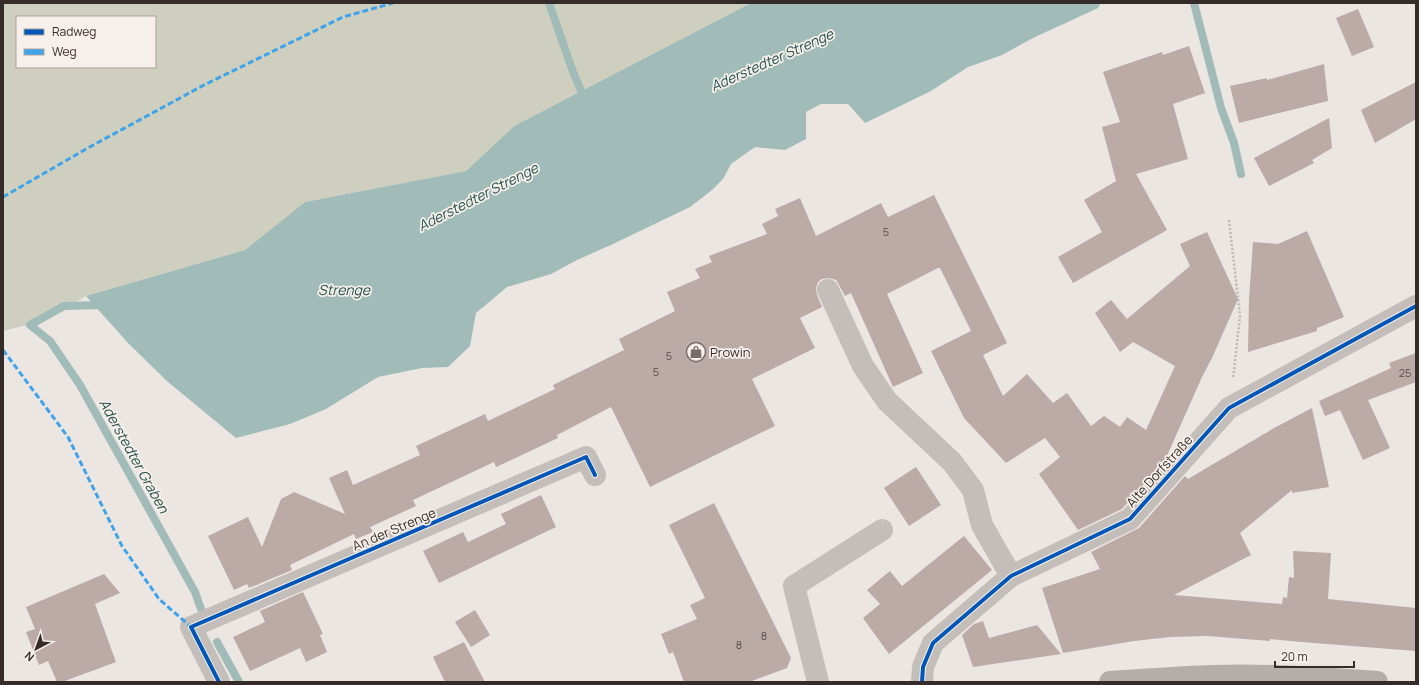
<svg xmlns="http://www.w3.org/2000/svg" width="1419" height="685" font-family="Manrope,sans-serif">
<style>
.green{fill:#cecfbe;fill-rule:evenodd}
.water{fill:#a1bbb8}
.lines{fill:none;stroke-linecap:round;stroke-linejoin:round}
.stream{stroke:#a1bbb8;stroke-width:8}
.building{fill:#bcaaa6}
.path{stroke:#bdb7b4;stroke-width:2.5;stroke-dasharray:2 2;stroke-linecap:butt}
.minor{stroke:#c4bebb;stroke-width:22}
.major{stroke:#b4adaa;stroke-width:22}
.quiet{stroke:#3ea3eb;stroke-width:3;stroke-dasharray:6 3;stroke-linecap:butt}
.cycleway-casing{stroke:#f7f0ea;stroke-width:6}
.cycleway{stroke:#0057b8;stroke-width:4}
.labels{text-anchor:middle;stroke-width:3.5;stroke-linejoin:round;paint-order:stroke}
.number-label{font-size:11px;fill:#574c49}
.poi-label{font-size:13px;fill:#352c2a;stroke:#f7f0ea;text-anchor:start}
.street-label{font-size:13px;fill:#352c2a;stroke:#f7f0ea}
.water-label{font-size:14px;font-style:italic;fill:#24514f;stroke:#f7f0ea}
</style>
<rect width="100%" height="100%" fill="#ebe6e2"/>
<path class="green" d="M3,3H751L514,126L466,171L305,202L245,250L86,296L43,321L3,331ZM17,17H155V67H17Z"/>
<polygon class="water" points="751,3 1101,3 1098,8 1033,38 1002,55 968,67 931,91 865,123 848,104 821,104 806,112 806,139 785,150 755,147 731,164 723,179 712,190 690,207 613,244 577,260 551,274 507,287 476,313 470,346 448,367 422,368 378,377 326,409 290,424 236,438 168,382 128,343 86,296 245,250 305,202 466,171 514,126"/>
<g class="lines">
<g class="stream">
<polyline points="549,3 573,72 585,100"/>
<polyline points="1194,3 1221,108 1234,143 1241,174"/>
<polyline points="104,305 64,306 30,325 50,341 80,385 195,592 201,609"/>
<polyline points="217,642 239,682"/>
</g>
</g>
<g class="building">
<polygon points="1358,9 1374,47 1352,56 1336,18"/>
<polygon points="1189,46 1205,93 1173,104 1188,159 1136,174 1167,230 1073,283 1058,257 1102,232 1084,200 1116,181 1102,127 1120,122 1103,72 1162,52 1163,55"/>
<polygon points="1324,64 1328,101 1239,123 1230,86 1267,78 1267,80"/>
<polygon points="1416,82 1416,119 1375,143 1361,110"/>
<polygon points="1329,118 1332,148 1312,160 1314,163 1269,186 1254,158"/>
<polygon points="934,195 1007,343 983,355 1003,396 1027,374 1053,403 1067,393 1091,426 1104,416 1120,427 1127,417 1146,430 1175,366 1133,342 1120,352 1095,313 1111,300 1127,319 1190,266 1180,244 1207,232 1238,299 1212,358 1202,377 1166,458 1167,458 1122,509 1078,530 1039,474 1060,457 1045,438 1006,463 964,418 931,351 971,331 940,268 938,268 887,294 923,373 893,387 851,293 845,296 839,285 836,280 829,278 822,279 818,282 816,288 817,295 822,307 800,318 815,348 752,379 775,426 650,487 611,407 557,435 558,438 496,467 494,462 413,500 416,506 370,527 373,532 356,539 354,534 290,565 292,570 249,588 247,584 234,590 208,536 248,517 262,547 281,499 294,492 345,514 329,478 347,470 353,485 420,455 416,446 485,414 488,421 555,389 553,385 624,350 619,339 675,311 667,292 700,278 695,269 712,262 709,256 767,234 762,224 778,216 775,209 800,198 816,236 881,203 888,217"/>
<polygon points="1307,231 1344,317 1317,328 1317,331 1248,352 1249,299 1253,242 1278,244"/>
<polygon points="1416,353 1416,382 1368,400 1390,448 1363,460 1340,410 1325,416 1319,401 1391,368 1389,363"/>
<polygon points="1312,408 1329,487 1292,493 1292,490 1240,533 1251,555 1174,595 1282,604 1283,597 1287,598 1289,577 1294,578 1293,551 1331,553 1328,599 1416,608 1416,651 1301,642 1270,639 1270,641 1207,636 1171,637 1134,641 1063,653 1042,588 1100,569 1091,552 1139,528 1185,476 1188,479 1274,428"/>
<polygon points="916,467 941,505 909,526 884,488"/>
<polygon points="541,495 556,527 439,583 423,551 463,532 468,542 506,524 501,514"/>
<polygon points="714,503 791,658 787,668 749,682 684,682 673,652 669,654 661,634 697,619 690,605 705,598 669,525"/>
<polygon points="964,536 992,570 889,654 863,618 880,604 867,590 890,571 902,586"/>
<polygon points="104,574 120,593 95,604 116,662 62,682 57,682 48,661 39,665 26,632 35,629 26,607"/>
<polygon points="303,592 323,634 320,635 327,652 306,662 300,648 250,671 233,637 265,622 260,611"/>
<polygon points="475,610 490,635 471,647 455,622"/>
<polygon points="983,621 989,638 1037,625 1061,654 973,667 962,635 974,624"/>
<polygon points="464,642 485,682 445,682 433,657"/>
</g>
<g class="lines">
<polyline class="path" points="1229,220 1240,316 1233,379"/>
<g class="minor">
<polyline points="828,290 863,366 887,401 952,462 973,490 982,525 1011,576"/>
<polyline points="219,682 191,627 586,457 595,475"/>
<polyline points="818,682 794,586 882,530"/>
<polyline points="922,682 923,667 933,643 1011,576 1130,519 1229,408 1416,306"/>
</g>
<path class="major" d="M1110,682C1144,680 1179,677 1213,676C1268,674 1323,678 1377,682"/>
<g class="quiet">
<polyline points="3,197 86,149 204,85 343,17 393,3"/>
<polyline points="3,350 68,437 122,546 159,599 191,627"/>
</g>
<g class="cycleway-casing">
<g id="cycleway">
<polyline points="219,682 191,627 586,457 595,475"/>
<polyline points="922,682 923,667 933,643 1011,576 1130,519 1229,408 1416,306"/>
</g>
</g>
<use href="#cycleway" class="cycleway"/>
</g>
<defs>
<g id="shop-ring" transform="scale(1)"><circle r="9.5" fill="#f7f0ea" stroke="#756d6a" stroke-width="1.5"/><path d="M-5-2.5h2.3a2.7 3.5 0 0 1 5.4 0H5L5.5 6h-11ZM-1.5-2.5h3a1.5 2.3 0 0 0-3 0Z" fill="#756d6a"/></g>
</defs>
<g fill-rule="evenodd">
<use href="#shop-ring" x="696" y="352"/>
</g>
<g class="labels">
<g class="number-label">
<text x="886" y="236">5</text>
<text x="669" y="360">5</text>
<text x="656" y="376">5</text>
<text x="1405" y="377">25</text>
<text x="764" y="640">8</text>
<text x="739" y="649">8</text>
</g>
<g class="poi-label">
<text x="710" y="357">Prowin</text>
</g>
<g class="street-label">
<text transform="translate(1159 471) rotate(-48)" y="5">Alte Dorfstraße</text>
<text transform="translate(394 529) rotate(-23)" y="5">An der Strenge</text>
</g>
<g class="water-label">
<text transform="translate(772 60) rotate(-24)" y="5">Aderstedter Strenge</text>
<text transform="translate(478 197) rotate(-27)" y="5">Aderstedter Strenge</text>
<text x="344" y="295">Strenge</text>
<text transform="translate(134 456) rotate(61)" y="5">Aderstedter Graben</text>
</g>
</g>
<rect width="1419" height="685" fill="none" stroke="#352c2a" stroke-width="8"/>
<rect x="16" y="16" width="140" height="52" fill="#f7f0ea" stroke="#a9a29d"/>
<rect x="24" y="29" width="20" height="6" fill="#0057b8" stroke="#a9a29d"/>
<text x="52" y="36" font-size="12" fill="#352c2a">Radweg</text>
<rect x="24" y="49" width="20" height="6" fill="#3ea3eb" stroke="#a9a29d"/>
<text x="52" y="56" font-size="12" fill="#352c2a">Weg</text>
<g transform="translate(36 649) rotate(221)" stroke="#f7f0ea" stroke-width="3" paint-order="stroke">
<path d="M0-3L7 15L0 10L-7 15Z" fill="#352c2a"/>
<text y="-6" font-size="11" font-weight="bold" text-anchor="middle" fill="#352c2a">N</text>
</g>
<path d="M1275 661v6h79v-6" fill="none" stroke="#352c2a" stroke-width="2"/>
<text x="1281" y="661" font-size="12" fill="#352c2a" stroke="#f7f0ea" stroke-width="3" paint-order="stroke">20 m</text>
</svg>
